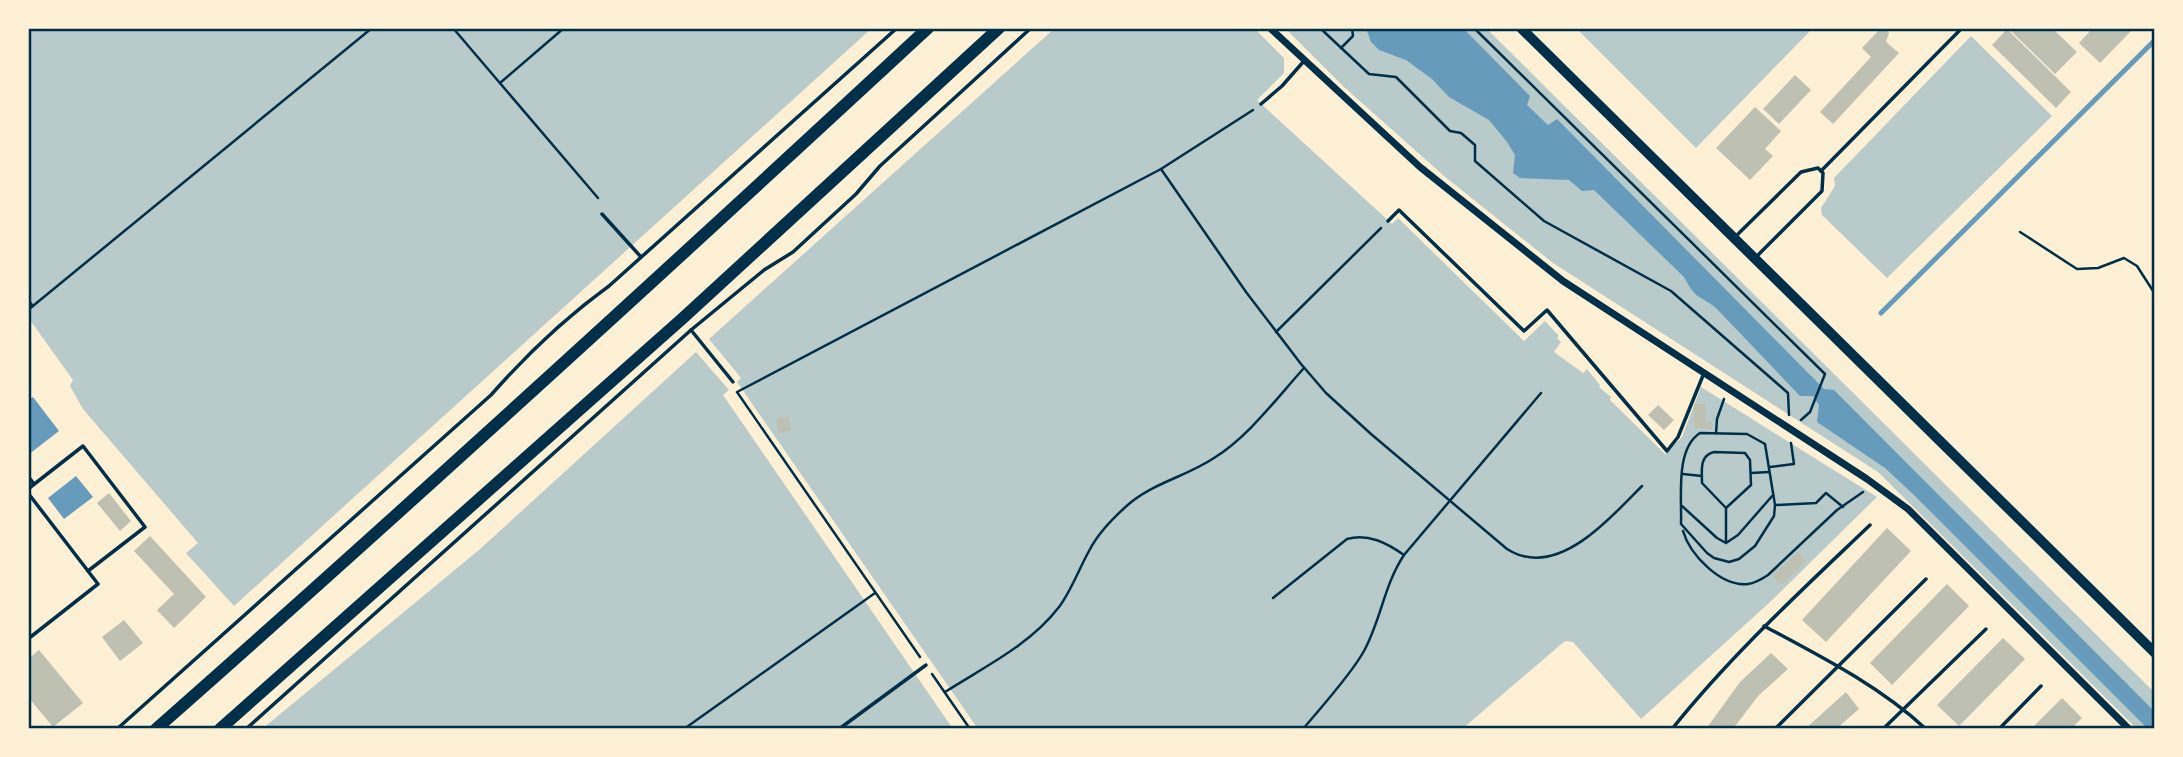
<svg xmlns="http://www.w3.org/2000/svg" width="2183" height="757" font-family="Raleway,sans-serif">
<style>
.green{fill:#b9caca}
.water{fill:#669bbc}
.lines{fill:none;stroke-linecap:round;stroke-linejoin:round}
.stream{stroke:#669bbc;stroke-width:5}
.building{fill:#bec0b2}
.path{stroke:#003049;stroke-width:2.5}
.service{stroke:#003049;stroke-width:3.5}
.minor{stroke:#003049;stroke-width:7}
.tertiary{stroke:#003049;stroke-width:10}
.primary{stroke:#003049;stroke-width:12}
.neatline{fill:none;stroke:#003049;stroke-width:2.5}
</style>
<rect width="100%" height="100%" fill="#fdf0d5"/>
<g class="green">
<polygon points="28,28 872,28 234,606 186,553 198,543 83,409 70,386 73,380 30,320 28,321"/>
<polygon points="1055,28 1254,28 1284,58 1284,73 1257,100 1392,224 1398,218 1524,341 1545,321 1559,336 1557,338 1561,342 1554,352 1583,373 1587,369 1600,385 1599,387 1611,397 1610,400 1665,454 1682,437 1701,387 1877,497 1769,603 1641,719 1573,642 1565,641 1462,729 978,729 737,382 741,378 709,339"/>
<polygon points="1285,28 1486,28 2155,693 2155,729 2137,729 1878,472 1553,263 1444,176 1344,87"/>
<polygon points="1576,28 1813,28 1696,148"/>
<polygon points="1971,36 2052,116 1887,278 1822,215 1821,208 1835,186 1834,178"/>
<polygon points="696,352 729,390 723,395 953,729 262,729 479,550"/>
</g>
<g class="water">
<path d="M1366,28H1463L1530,96L1527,105L1548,125L1557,119L1824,389L1834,390L2155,712V729H2148L1915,496L1885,468L1817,422L1819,405L1813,396H1800L1716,308C1698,294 1696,300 1684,277L1594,190L1582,191L1569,180L1520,178L1513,173L1515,155L1507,142L1489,120L1449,97L1432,79L1406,60L1379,50L1371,42Z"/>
<polygon points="33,397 59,431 28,455 28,400"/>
<polygon points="76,476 93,497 64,519 48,498"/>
</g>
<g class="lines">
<polyline class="stream" points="1881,313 2155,40"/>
</g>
<g class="building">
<polygon points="1881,28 1887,29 1889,33 1886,42 1899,53 1833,124 1820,112 1871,57 1862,48"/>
<polygon points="2008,28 2052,28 2077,52 2055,74"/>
<polygon points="2093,28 2134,28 2100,63 2079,43"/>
<polygon points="2007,29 2071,92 2056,108 1992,45"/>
<polygon points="1795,75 1811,90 1779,124 1763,109"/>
<polygon points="1755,107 1781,131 1765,149 1773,156 1750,180 1716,148"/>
<polygon points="1694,404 1706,404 1706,422 1712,422 1712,429 1694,428"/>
<polygon points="1658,405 1674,420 1664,430 1648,415"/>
<polygon points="788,416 791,431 779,433 776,419"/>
<polygon points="109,493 131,521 120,531 97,503"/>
<polygon points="1887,528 1911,551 1826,642 1802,620"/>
<polygon points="150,536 206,597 174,628 157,610 174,594 134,551"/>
<polygon points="1798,552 1806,561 1781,585 1772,576"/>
<polygon points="1947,584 1969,606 1892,685 1870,663"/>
<polygon points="124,620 143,643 120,661 102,637"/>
<polygon points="2003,638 2025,659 1959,726 1937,705"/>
<polygon points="39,650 83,703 53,727 28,697 28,659"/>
<polygon points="1771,653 1788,669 1758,696 1733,729 1706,729 1740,682"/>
<polygon points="1846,692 1859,709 1836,729 1805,729"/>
<polygon points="2062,698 2082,718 2071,729 2031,729"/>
</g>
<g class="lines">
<g class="path">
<polyline points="453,28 598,198"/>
<polyline points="1320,28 1369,74 1396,77 1450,131 1461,133 1475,145 1475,161 1544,221 1671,291 1788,393 1789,415"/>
<polyline points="1474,28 1825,374 1810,412 1801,420"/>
<polyline points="1341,48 1353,36 1352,28"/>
<polyline points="500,83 564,28"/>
<path d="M1161,169L1246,292L1301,364L1326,393L1371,434L1507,549C1512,552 1518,555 1523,556C1568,568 1614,514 1642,486"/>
<polyline points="2020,232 2077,269 2098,268 2124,258 2137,266 2155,294"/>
<polyline points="28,300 33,306"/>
<polyline points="28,310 372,28"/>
<polyline points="1276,332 1381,228"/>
<path d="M1700,433L1747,434L1765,444L1775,505L1774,516L1755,546L1739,559L1729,562L1714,558L1707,553L1681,524C1682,497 1675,449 1700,433Z"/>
<polyline points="1716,433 1717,419 1724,399"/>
<polyline points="1770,467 1794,464 1791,443"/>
<polyline points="1751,473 1769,472"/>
<polyline points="1683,474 1702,476"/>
<polyline points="1776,505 1816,503 1826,493 1843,507"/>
<polyline points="1682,506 1717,538 1726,543 1738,535 1773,495"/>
<path d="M1726,508L1751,485L1750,460L1745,453L1714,452C1699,456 1702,470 1702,483L1726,508V543"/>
<path d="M1683,531C1690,555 1721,587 1748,584C1756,583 1762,579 1768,575L1837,510L1863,492"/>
<path d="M1273,598L1347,539C1368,533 1387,543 1404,555"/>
<polyline points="920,657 737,392 1161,169 1253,110"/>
<polyline points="932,674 970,729"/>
<path d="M945,692C984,667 1030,645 1059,607C1071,591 1079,569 1089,551C1098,533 1115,516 1130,503C1156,482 1187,476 1214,458C1249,436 1276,399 1304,368"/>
<polyline points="684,729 875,593"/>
<path d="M1303,729C1322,706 1350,676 1364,651C1381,620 1384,585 1404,555L1541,393"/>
</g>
<g class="service">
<polyline points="1261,104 1282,86 1304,61"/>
<polyline points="1821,171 1962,28"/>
<polyline points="602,214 641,257"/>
<polyline points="1388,221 1399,210 1524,331 1547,310 1667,451 1678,437 1704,373"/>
<polyline points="1736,236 1801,172 1818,168 1823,173 1822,191 1756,257"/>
<polyline points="691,330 733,382"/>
<polyline points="28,476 34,484"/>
<polyline points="28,489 83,446 145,527 88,571"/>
<polyline points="28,493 98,584 28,639"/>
<path d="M1764,626C1820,656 1878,685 1926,729"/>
<path d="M117,729L491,395C527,354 565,318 609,286L897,28"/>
<polyline points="246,729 691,330 764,270 793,252 856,194 880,166 1031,28"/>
<polyline points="839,729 926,665"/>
<path d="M1672,729C1731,655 1801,591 1870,525"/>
<polyline points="1775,729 1926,579"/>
<polyline points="1883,729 1986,629"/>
<polyline points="1999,729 2041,686"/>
</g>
<polyline class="minor" points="1270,28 1420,167 1563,281 1867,479 1908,509 2129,729"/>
<polyline class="tertiary" points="1521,28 2155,653"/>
<g class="primary">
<path d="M156,729C417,499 673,264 928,28"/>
<polyline points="220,729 683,318 999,28"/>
</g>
</g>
<rect width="2183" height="757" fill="none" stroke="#fdf0d5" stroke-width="60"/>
<rect x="30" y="30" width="2123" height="697" class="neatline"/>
</svg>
